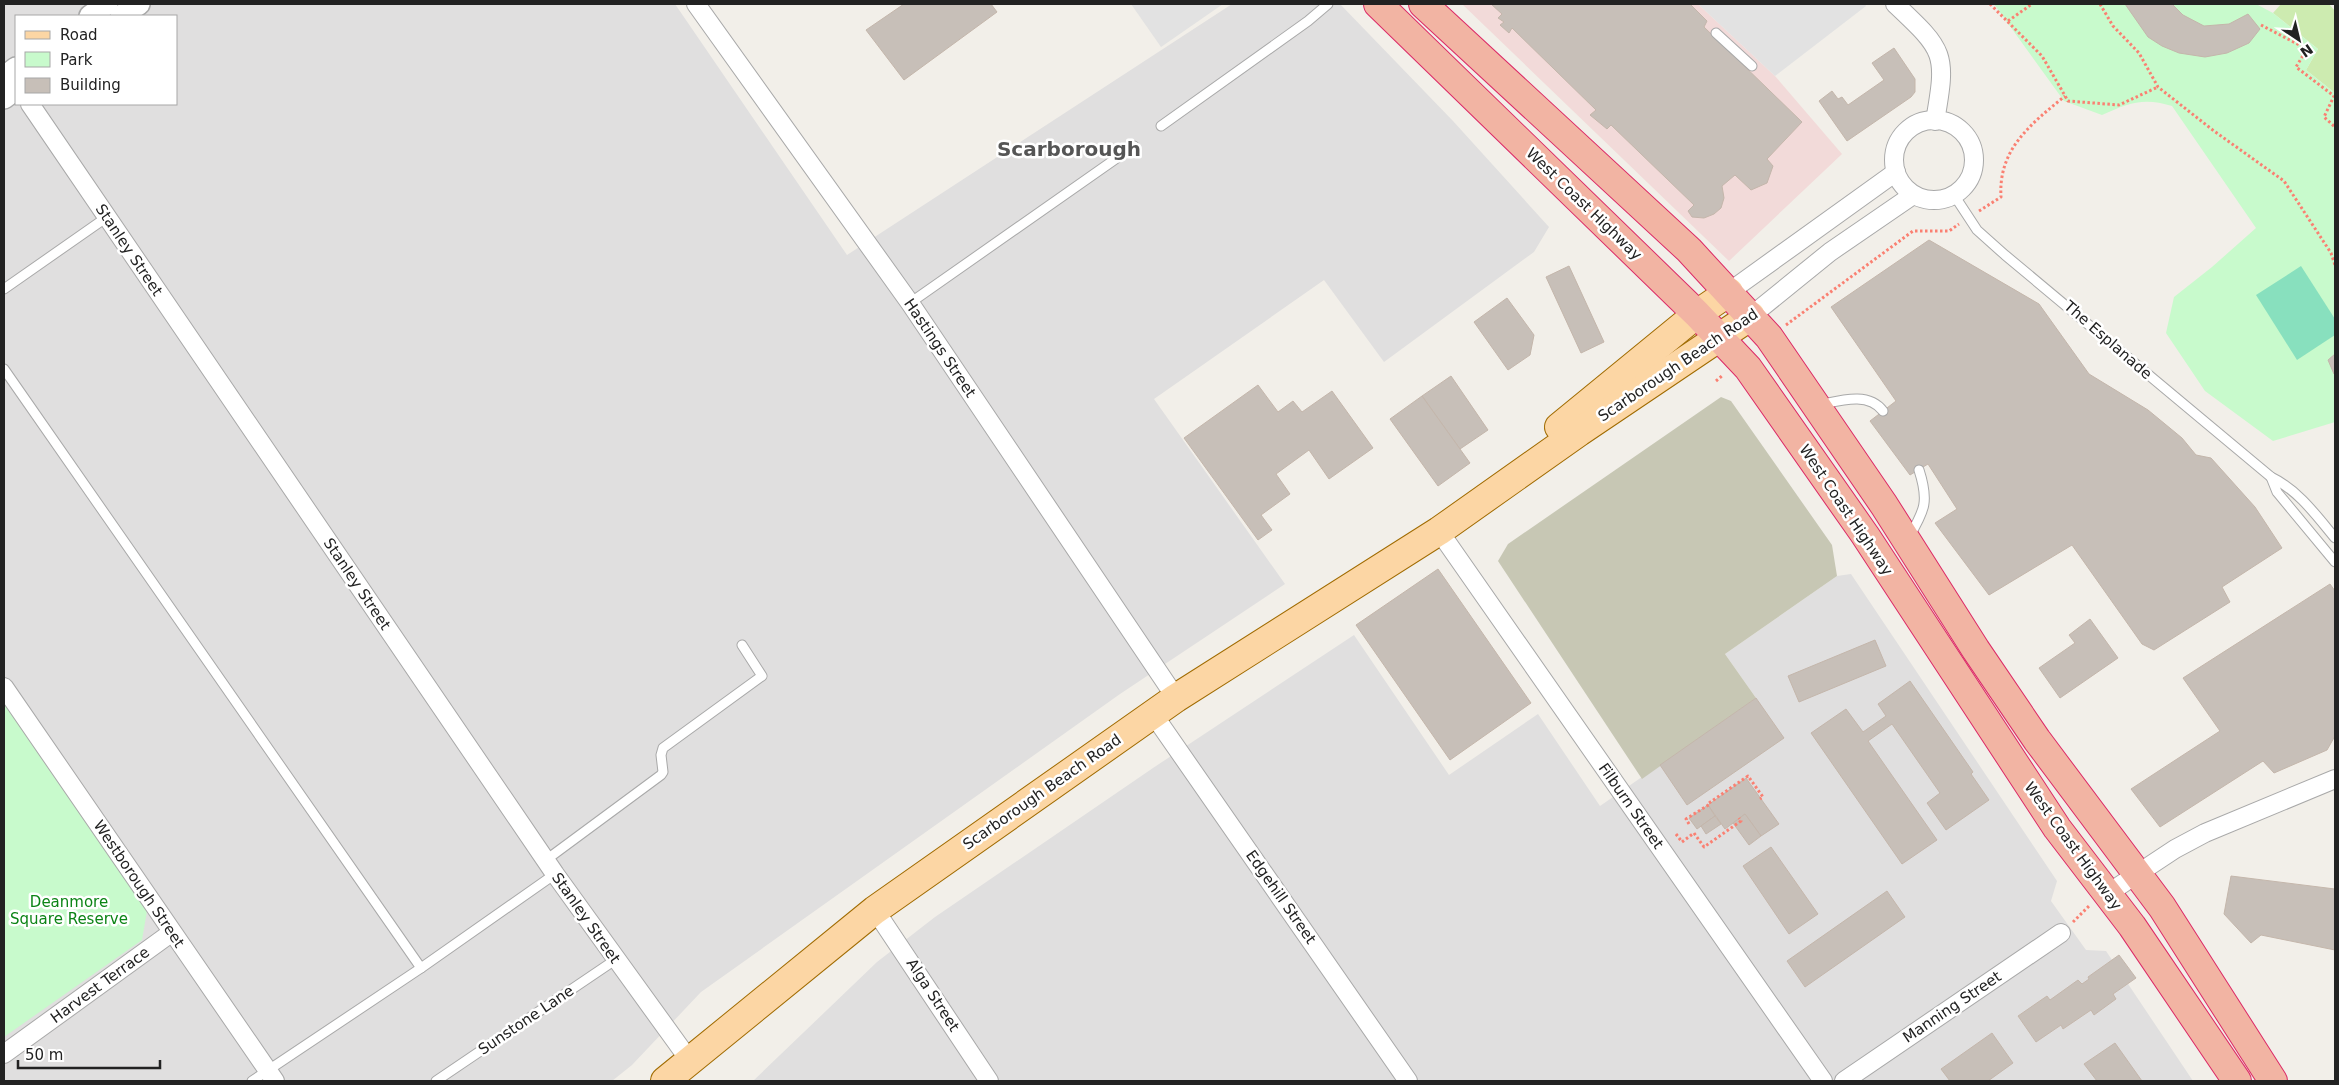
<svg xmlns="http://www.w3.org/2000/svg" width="2339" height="1085" font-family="'DejaVu Sans',sans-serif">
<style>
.residential{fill:#e0dfdf;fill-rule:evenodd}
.commercial{fill:#f2dad9}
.construction{fill:#c7c7b4}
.grass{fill:#cdebb0}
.park{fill:#c8facc}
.pitch{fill:#88e0be}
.parking{fill:#e2e2e2}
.building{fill:#c7bfb8;stroke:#c4b6ab}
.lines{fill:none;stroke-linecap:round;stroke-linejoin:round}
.service-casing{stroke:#a9a9a9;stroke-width:11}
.minor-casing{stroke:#a9a9a9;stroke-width:20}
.tertiary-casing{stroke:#a9a9a9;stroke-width:24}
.primary-casing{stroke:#a06b00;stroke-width:30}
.trunk-casing{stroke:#dc2a67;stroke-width:30}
.path{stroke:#fa8072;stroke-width:3;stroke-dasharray:2.5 2.5;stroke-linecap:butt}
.service{stroke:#fff;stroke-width:9}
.minor{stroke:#fff;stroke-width:18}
.tertiary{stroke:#fff;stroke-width:21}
.primary{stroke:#fcd6a4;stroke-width:28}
.trunk{stroke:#f2b4a3;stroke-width:28}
.labels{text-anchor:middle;stroke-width:5;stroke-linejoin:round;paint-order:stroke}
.street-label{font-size:15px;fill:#222;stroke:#fff}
.park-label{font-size:15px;fill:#0c8416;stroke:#fff}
.district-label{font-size:20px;font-weight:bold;fill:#555;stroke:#fff}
</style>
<rect width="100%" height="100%" fill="#f2efe9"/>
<g class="residential">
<path d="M4,4H675L847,255L1232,4H1340L1453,121L1549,227L1534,252L1384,362L1324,280L1154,399L1285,584L1120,694L701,992L632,1065L612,1081H4ZM16,16H176V104H16Z"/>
<polygon points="1851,574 2057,881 2051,901 2086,950 2106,951 2193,1081 753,1081 877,962 935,917 1153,768 1354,635 1449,775 1538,714 1600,806 1756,698 1725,654 1837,576"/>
</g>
<polygon class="commercial" points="1462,4 1698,4 1775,76 1842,154 1729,261"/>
<polygon class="construction" points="1721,397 1731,401 1832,545 1837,576 1725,654 1756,698 1642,779 1498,561 1508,544"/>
<polygon class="grass" points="2281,4 2329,4 2335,11 2335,93 2306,70 2318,49 2273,13"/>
<g class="park">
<path d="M1994,4H2256L2273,13L2318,49L2306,70L2335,93V422L2273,441L2205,391L2166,333L2174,297L2212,267L2256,228L2172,106C2144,97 2128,103 2102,115L2064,101Z"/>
<polygon points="4,695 147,911 142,940 4,1037"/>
</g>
<polygon class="pitch" points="2301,266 2335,319 2335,335 2297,360 2256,295"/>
<g class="parking">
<polygon points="1131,4 1223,4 1161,47"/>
<polygon points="1698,4 1865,4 1866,6 1775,76"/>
</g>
<g class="building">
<polygon points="904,4 991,4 997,12 904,80 866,30"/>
<polygon points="1491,4 1690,4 1707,21 1704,27 1802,122 1767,159 1773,166 1767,183 1751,190 1735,175 1722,186 1724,198 1721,208 1714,214 1704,218 1692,217 1688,211 1694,205 1611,125 1607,129 1590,115 1596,110 1512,28 1509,33 1500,25 1504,22 1498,18 1502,14"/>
<polygon points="2125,4 2172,4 2183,15 2204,26 2229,24 2248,14 2260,29 2249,43 2227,53 2205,57 2179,53 2162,46 2148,37"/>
<polygon points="1894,48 1915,79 1915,92 1911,97 1847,141 1819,101 1832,91 1838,99 1842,97 1848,105 1884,80 1872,63"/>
<polygon points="1929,240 2039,304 2089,374 2148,410 2182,438 2196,455 2211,458 2255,507 2282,548 2222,587 2230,602 2154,650 2142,644 2072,545 1989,595 1935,523 1957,509 1928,464 1910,475 1870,421 1896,401 1831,307"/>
<polygon points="1569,266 1604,342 1581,353 1546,277"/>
<polygon points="1507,298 1534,335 1530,355 1508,370 1474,322"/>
<polygon points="2335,354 2335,373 2334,374 2328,360"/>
<polygon points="1451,376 1488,430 1460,449 1422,396"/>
<polygon points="1258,385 1278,412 1293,401 1302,412 1332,391 1373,448 1329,479 1309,450 1276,474 1290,494 1261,515 1272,530 1258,540 1184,438"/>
<polygon points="1422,396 1470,463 1438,486 1390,419"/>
<polygon points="1438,569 1531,703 1450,760 1356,625"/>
<polygon points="2330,584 2335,591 2335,736 2327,750 2274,773 2263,761 2160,827 2131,789 2220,731 2183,678"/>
<polygon points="2090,619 2118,658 2060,698 2039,668 2075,643 2069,635"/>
<polygon points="1875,640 1886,666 1799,702 1788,676"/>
<polygon points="1910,681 1973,772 1971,774 1989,800 1946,830 1927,803 1940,793 1892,724 1868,741 1937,840 1902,864 1811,733 1846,709 1863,732 1886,716 1878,704"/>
<polygon points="1756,698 1784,738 1687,805 1660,765"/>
<polygon points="1746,778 1779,824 1761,836 1745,814 1725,829 1708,805"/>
<polygon points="1708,805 1715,816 1697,829 1689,818"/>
<polygon points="1745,814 1761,836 1749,845 1733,823"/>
<polygon points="1715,816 1721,824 1706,834 1701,826"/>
<polygon points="1771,847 1818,914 1789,934 1743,866"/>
<polygon points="2231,876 2335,889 2335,950 2261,935 2251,943 2224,914"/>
<polygon points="1887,891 1905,917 1805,987 1787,961"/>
<polygon points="2119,955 2136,978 2113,994 2116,999 2094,1015 2091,1010 2063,1029 2061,1025 2036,1042 2018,1016 2047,996 2050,1000 2078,980 2082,984 2089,979 2088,977"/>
<polygon points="1992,1033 2013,1063 1988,1081 1950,1081 1941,1069"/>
<polygon points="2115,1043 2142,1081 2097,1081 2084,1064"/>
</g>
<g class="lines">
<g class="service-casing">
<g id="service">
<polyline points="1716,33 1752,66"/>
<polyline points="1161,126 1308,21 1328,4"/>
<path d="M1954,195L1977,230L2005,255L2271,477C2298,490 2316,515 2335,538"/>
<polyline points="4,289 107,217"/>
<polyline points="910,303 1134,146"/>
<polyline points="4,369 421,968"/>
<path d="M1819,405C1839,401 1868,391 1883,411"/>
<polyline points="2271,477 2277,492 2335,562"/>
<path d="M1909,537C1925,510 1929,501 1919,470"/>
<polyline points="546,860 661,775 663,772 661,755 663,748 762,676 742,645"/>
<polyline points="252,1081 421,968 555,874"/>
<polyline points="436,1081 615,960"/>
</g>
</g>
<g class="minor-casing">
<g id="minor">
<polyline points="696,4 910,303 1176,698"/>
<path d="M1895,4C1945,51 1947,53 1935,121"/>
<polyline points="30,104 555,874 690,1061"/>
<circle cx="1934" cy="160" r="40"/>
<polyline points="1729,292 1896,172"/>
<polyline points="1751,316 1830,252 1913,195"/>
<polyline points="1439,531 1823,1081"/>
<polyline points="4,687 275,1081"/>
<polyline points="1153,714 1408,1081"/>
<polyline points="2107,894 2175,849 2205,833 2335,779"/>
<polyline points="875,910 989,1081"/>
<polyline points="4,1054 171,933"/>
<polyline points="1844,1081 2061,933"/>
</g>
</g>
<g class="tertiary-casing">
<g id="tertiary">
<polyline points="90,16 107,4"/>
<polyline points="121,16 139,4"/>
<polyline points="4,77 16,68"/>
<polyline points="4,98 16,89"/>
</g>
</g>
<g class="primary-casing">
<g id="primary">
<polyline points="1559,427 1697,314 1729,292"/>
<polyline points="665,1081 875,910 1176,698 1439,531 1579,432 1751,316"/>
</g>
</g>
<g class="trunk-casing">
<g id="trunk">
<polyline points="1378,4 1697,314 1748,368 1865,535 2057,828 2132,926 2237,1081"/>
<polyline points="1423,4 1689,250 1769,337 1884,505 1976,650 2037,740 2162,907 2273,1081"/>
</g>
</g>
<g class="path">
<polyline points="1990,4 2042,56 2068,101 2119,105 2158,87"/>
<polyline points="2100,4 2113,26 2139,53 2158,87 2214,131 2284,181 2331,253 2335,265"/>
<polyline points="2008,21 2032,4"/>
<polyline points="2261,25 2307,49 2296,67 2334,96 2324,117 2335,127"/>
<path d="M1979,211L2001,197C1998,149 2031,124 2065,96"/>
<polyline points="1786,325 1913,231 1949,231 1959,224"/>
<polyline points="1716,381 1723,375"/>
<polyline points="1709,803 1748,776 1763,797 1760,799"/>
<polyline points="1689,824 1686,819 1710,804"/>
<polyline points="1676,834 1682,842 1694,833 1704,847 1741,821 1739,818"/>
<polyline points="2073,922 2090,905"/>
</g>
<use href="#service" class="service"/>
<use href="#minor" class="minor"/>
<use href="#tertiary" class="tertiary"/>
<use href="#primary" class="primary"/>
<use href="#trunk" class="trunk"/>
</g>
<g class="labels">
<g class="street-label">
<text transform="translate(1584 204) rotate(44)" y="5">West Coast Highway</text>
<text transform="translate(129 250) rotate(56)" y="5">Stanley Street</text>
<text transform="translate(2108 340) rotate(41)" y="5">The Esplanade</text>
<text transform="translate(940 348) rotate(56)" y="5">Hastings Street</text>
<text transform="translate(1678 365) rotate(-34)" y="5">Scarborough Beach Road</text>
<text transform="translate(1846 510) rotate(56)" y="5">West Coast Highway</text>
<text transform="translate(357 584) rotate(56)" y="5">Stanley Street</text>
<text transform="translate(1042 792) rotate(-35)" y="5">Scarborough Beach Road</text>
<text transform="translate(1631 806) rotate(55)" y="5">Filburn Street</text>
<text transform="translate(2073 846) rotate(54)" y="5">West Coast Highway</text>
<text transform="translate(139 884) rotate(56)" y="5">Westborough Street</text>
<text transform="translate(1281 897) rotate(55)" y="5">Edgehill Street</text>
<text transform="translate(586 918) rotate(55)" y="5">Stanley Street</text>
<text transform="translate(100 985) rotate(-36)" y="5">Harvest Terrace</text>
<text transform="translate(933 995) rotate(57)" y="5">Alga Street</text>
<text transform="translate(1952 1007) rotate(-34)" y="5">Manning Street</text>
<text transform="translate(526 1020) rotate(-34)" y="5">Sunstone Lane</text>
</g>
<g class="park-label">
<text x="69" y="907">Deanmore<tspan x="69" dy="17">Square Reserve</tspan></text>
</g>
<g class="district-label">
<text x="1069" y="156">Scarborough</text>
</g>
</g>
<rect width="2339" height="1085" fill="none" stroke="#222222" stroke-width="10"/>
<rect x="15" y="15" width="162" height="90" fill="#ffffff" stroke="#a7a7a7"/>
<rect x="25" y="31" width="25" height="8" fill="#fcd6a4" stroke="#a7a7a7"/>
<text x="60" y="40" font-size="15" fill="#222222">Road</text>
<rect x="25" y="52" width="25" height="15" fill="#c8facc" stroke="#a7a7a7"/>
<text x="60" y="65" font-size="15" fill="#222222">Park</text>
<rect x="25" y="78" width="25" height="15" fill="#c7bfb8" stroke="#a7a7a7"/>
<text x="60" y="90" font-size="15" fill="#222222">Building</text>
<g transform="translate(2299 40) rotate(145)" stroke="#ffffff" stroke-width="4" paint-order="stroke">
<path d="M0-4L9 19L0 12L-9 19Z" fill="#222222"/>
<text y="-8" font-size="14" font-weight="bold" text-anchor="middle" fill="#222222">N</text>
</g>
<path d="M18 1060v8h142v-8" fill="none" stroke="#222222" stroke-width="2.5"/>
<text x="25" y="1060" font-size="15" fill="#222222" stroke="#ffffff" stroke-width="4" paint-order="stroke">50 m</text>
</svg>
